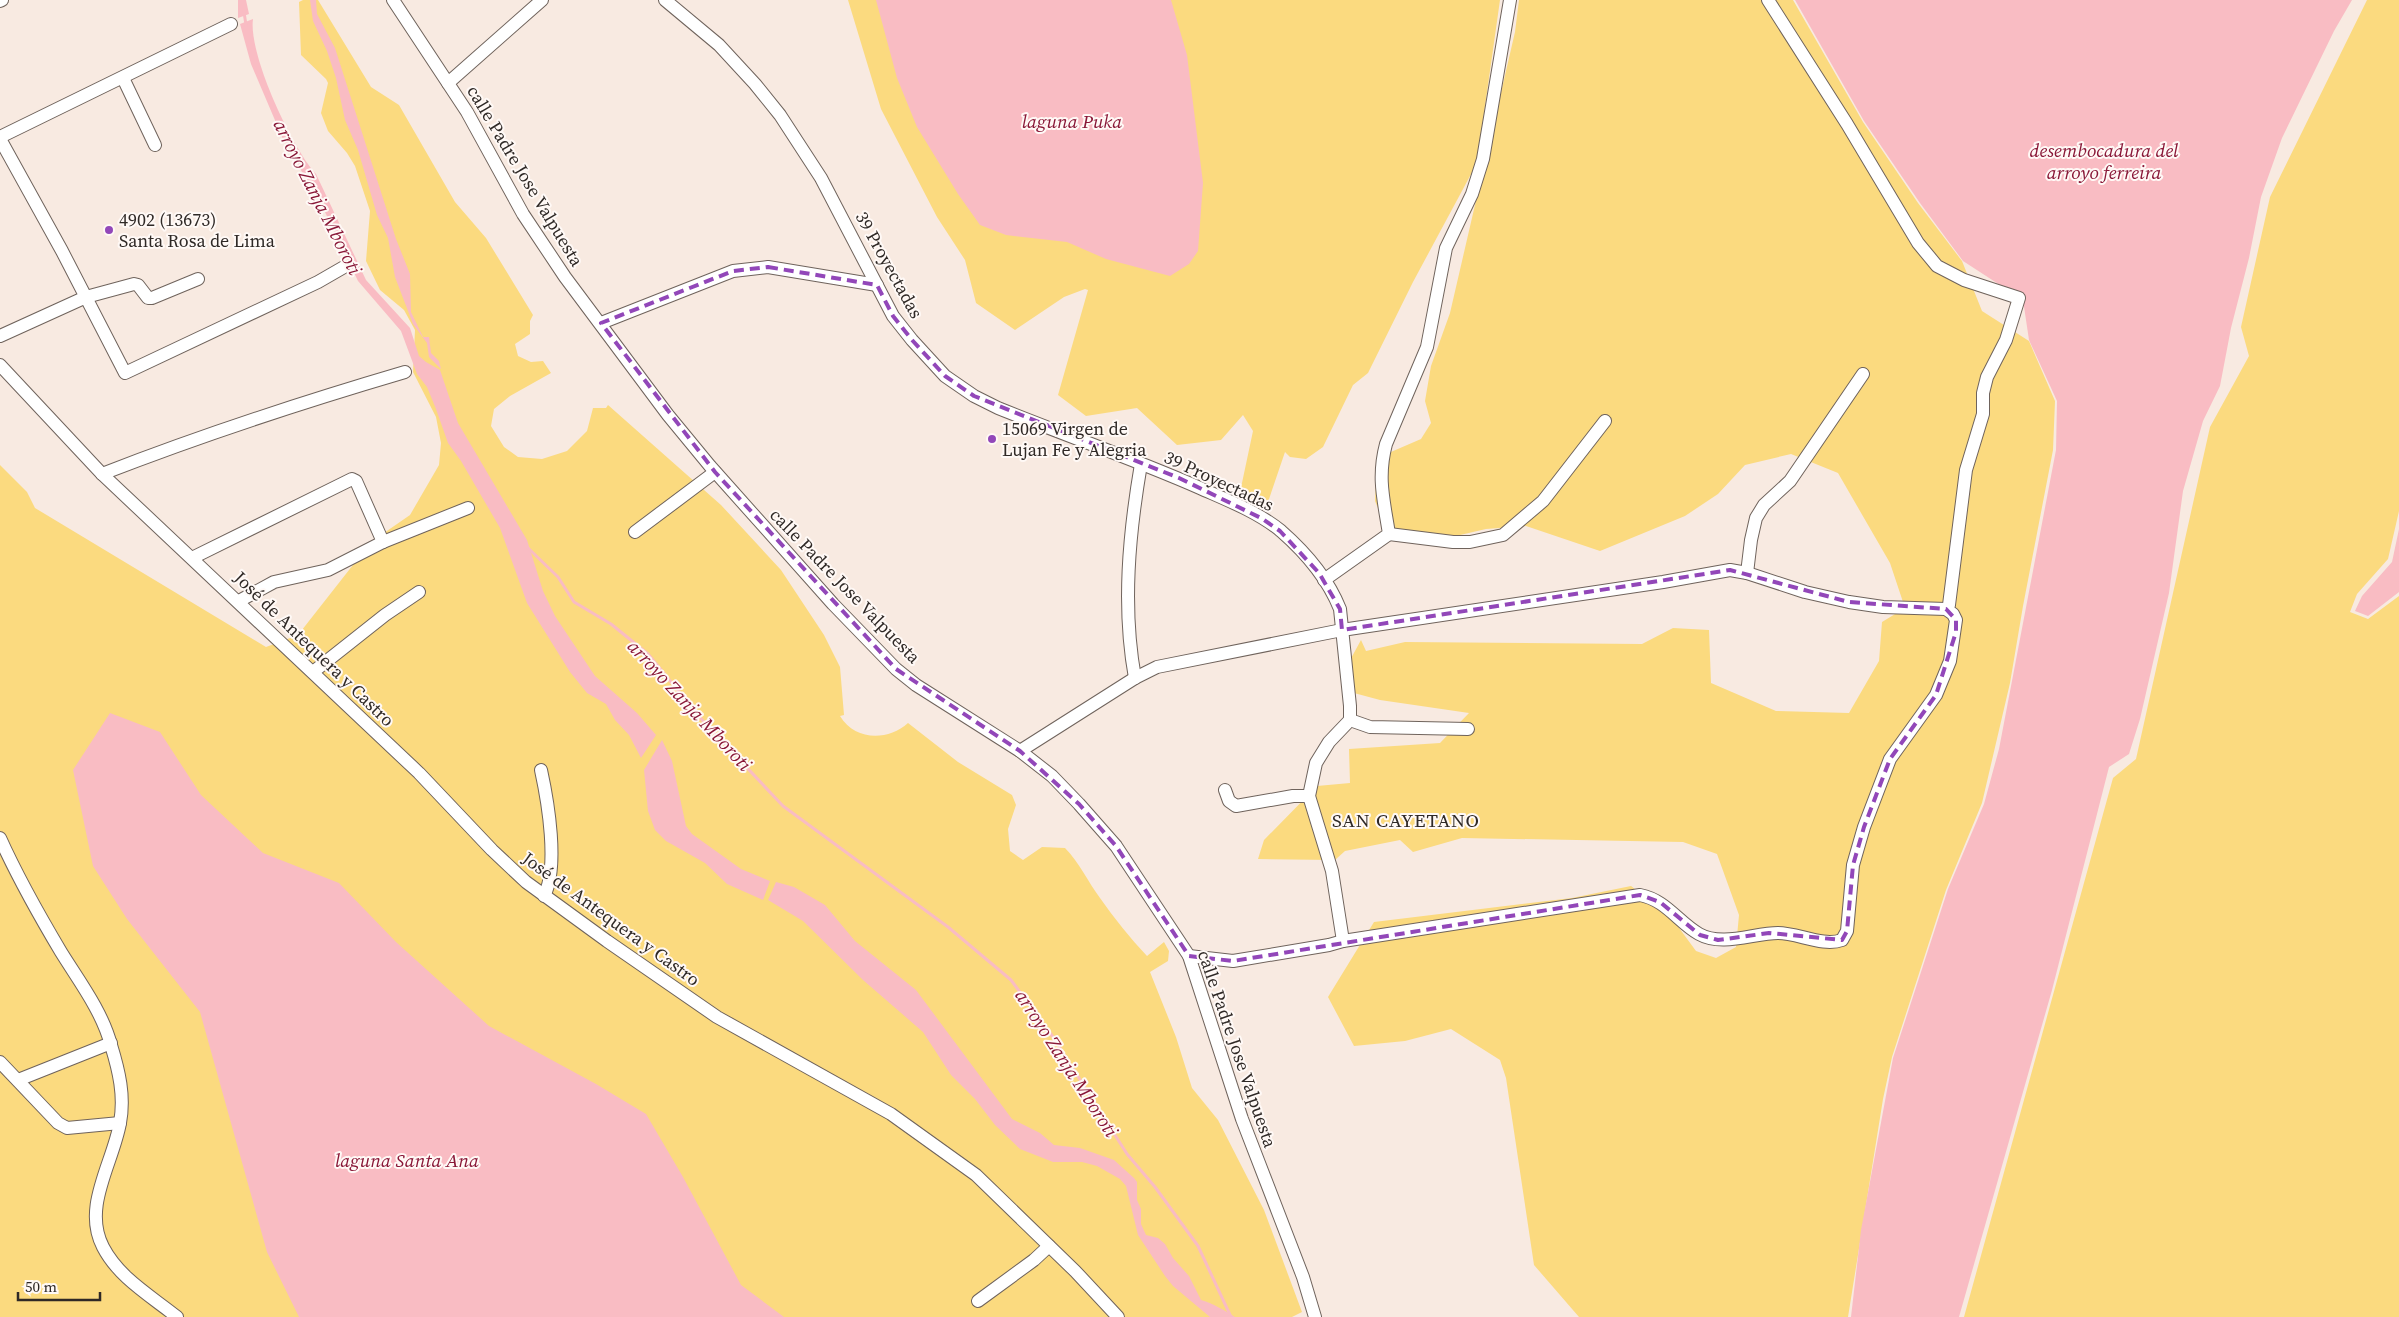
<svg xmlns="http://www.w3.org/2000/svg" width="2399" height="1317" font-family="'Source Serif 4',serif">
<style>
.green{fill:#fbda7f}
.water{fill:#f9bcc3}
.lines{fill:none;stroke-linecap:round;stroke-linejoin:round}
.stream{stroke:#f9bcc3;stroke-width:3}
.street-casing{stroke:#6f635c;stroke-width:14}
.street{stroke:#fff;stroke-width:12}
.marked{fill:none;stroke:#9247b9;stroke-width:4;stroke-dasharray:10 6;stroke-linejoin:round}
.poi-dot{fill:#9247b9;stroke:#fff9f6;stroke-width:2}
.labels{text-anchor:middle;stroke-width:4;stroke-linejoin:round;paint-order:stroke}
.street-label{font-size:18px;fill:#2f2926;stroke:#fff9f6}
.poi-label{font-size:18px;fill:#2f2926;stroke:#fff9f6;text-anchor:start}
.water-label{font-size:19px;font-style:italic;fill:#891737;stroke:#fff9f6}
.neighbourhood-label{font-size:19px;letter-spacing:1px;fill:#2f2926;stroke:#fff9f6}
</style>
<rect width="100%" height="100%" fill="#f8eae1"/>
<g class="green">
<path d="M303,0H318L371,87L399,105L455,202L486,238L533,315L530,321V334L515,344L518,356L531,362L543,361L551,373L510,396L494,409L491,426L504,447L518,457L542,459L567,451L587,431L593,408H606L608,405L721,505L781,570L824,635L840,667L844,715L840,716C855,741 888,741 908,723L958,762L1012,795L1016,805L1008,829L1010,851L1023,860L1042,847L1065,848C1079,862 1088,882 1100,898C1114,918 1130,938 1147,956L1164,942L1169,951L1168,961L1150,972L1176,1037L1192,1088L1218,1120L1264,1210L1302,1312L1292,1317H0V465L27,492L35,508L266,647L298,635L371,542L410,515L439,465L441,443L436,417L413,372L415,330L404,310L380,290L366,261L370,211L355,166L347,153L328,131L321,113L328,83L326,79L301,55L299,2Z"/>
<polygon points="848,0 1500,0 1477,163 1413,282 1368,373 1353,385 1323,447 1306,459 1290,457 1285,452 1268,502 1239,497 1253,431 1243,415 1221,440 1177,445 1137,408 1086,416 1058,395 1088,290 1085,289 1064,297 1015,330 976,303 965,260 937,217 881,109"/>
<polygon points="1519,0 1793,0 1863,122 1918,203 1962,261 1982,311 2029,341 2055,401 2053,450 2023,606 2010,683 1982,803 1946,890 1892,1057 1883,1099 1848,1317 1579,1317 1534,1265 1506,1078 1500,1060 1451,1029 1405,1041 1354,1046 1328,997 1374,922 1572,898 1631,886 1671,917 1696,951 1716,958 1736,947 1739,915 1717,854 1683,842 1462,838 1413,852 1400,840 1345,851 1335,860 1258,859 1264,840 1317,786 1350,783 1349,749 1440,743 1469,713 1380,700 1354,693 1349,662 1361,640 1366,651 1405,642 1642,644 1673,628 1709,630 1711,683 1776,711 1849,713 1879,661 1882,622 1905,608 1890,563 1838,473 1791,454 1745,465 1718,494 1685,516 1600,551 1526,526 1486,529 1434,541 1386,527 1375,501 1377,458 1421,439 1431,423 1425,401 1431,366 1450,313 1515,32"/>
<polygon points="2367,0 2399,0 2399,511 2388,559 2357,594 2350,612 2368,619 2399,596 2399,1317 1964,1317 2113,778 2136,759 2210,427 2249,356 2241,327 2270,197"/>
</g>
<g class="water">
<polygon points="238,0 246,0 249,14 238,18"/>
<polygon points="310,0 316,0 317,14 335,48 396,239 410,274 411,312 423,337 429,337 431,353 439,361 441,369 429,357 427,343 413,324 395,277 388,238 377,215 358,150 345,120 336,78 327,51 313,21"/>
<polygon points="876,0 1171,0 1187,55 1203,183 1198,251 1189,264 1170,276 1106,259 1067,242 1006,235 980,225 958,194 917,127 897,78"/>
<polygon points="1795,0 2352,0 2334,31 2282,138 2261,197 2249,258 2231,328 2220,386 2203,421 2183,491 2169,593 2140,719 2129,754 2109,767 2052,990 1959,1317 1851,1317 1861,1230 1893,1058 1948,889 1984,804 1999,749 2056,450 2057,401 2029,340 2023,300 1963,261 1920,203 1864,121"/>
<path d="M253,19C248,54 292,148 316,174L366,280L410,328L419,356L426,362L440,370L458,423L527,540L543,591L555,616L595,676L637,713L656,735L641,758L629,735L615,720L606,704L587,693L570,672L527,603L500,528L461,461L448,443L436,409L427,387L417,374L401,331L358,281L324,210L283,139L251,64L240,24Z"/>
<polygon points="2399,529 2399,592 2368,616 2355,611 2362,596 2392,562"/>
<polygon points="110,713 160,732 201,795 263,853 339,883 396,942 489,1026 596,1084 646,1114 683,1177 741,1285 784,1317 299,1317 267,1252 200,1012 127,919 93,866 73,770"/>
<polygon points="662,740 672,761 686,826 692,834 741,869 770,881 763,900 727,884 705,863 666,841 655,830 648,811 644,770"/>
<path d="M776,882L794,887L825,905L855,941L916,990L1012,1119L1040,1133L1054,1145L1080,1148L1114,1160L1134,1178L1137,1182V1200L1141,1209V1224L1146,1235L1158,1238L1165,1244L1173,1258L1189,1276L1201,1300C1214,1304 1224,1310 1235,1317H1210L1173,1286L1165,1276L1138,1235L1126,1186L1120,1179L1097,1166L1082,1162H1053L1020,1149L995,1125L975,1099L951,1075L923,1032L863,980L803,921L768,900Z"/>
</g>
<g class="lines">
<g class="stream">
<polyline points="244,12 246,25"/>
<polyline points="528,548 558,577 574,602 611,624 648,654 703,721 783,806 948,927 1011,980 1053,1037 1127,1154 1155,1187 1198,1246 1231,1317"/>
</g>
<g class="street-casing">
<g id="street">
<polyline points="393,0 467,112 523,214 565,277 668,415 710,466 833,604 896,669 916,685 1020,751 1052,776 1079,804 1116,846 1189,956 1242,1119 1303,1277 1315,1317"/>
<path d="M665,0L719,45L755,84L780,115L821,178L893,316L912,340L945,376L974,396L998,408C1065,435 1134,459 1200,488C1227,500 1258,512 1281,531C1305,552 1328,579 1340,609L1350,706V720L1370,727L1468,729"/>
<polyline points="1768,0 1847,124 1918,243 1937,266 1964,280 2019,298 2006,340 1987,377 1983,393 1983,414 1966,470 1949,605 1946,609"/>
<polyline points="0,1 2,0"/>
<polyline points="123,78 155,145"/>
<polyline points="448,83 542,0"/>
<polyline points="0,137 231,24"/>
<polyline points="0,139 62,251 125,373 318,282 344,267"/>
<polyline points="601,323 733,271 768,267 877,285"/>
<polyline points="0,336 86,297 134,284 138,285 148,298 152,298 198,279"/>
<polyline points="0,365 102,474 419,773 492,850 526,882 607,941 717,1017 891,1114 976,1175 1075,1271 1118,1317"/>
<path d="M102,474C202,435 303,402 405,372"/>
<polyline points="635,532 715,472"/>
<polyline points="1389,534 1453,542 1470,542 1503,535 1543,501 1605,421"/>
<polyline points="192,558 352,479 356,481 383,542"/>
<polyline points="1747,573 1751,540 1756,518 1764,505 1790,481 1863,374"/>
<path d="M1324,580L1389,534C1384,501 1377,478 1386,444L1427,347L1446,248L1472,194L1483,159L1510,0"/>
<polyline points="239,601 274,582 328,570 383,542 468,508"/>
<polyline points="313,672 385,615 419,592"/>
<path d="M1135,678C1122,607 1129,534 1141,464"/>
<path d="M1020,751L1135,678L1157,667L1342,630L1663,582L1730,570L1747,573L1805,592L1849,602L1883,607L1946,609L1953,614L1956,620L1950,661L1936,695L1890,759L1864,827L1853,865L1847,931L1842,940C1823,947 1798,933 1778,933C1754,933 1722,947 1699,934C1678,922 1666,900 1640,895L1343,941L1329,945L1233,961L1189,956"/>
<path d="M541,770C548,802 559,867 544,896"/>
<polyline points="1225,790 1229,801 1236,806 1293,796 1309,796"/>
<path d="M0,838C18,878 39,915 61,952C79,981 102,1011 111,1045C119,1071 125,1096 120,1123C113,1163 82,1207 103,1247C119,1278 151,1296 177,1317"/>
<polyline points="1343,941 1332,871 1309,796 1316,763 1329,742 1350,720"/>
<polyline points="0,1062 58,1123 67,1128 120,1123"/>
<polyline points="18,1080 111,1043"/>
<polyline points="978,1301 1034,1260 1049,1246"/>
</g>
</g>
<use href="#street" class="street"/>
</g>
<path class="marked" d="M768,267L877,285L893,316L912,340L945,376L974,396L1179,478L1261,518L1280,531L1319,573L1340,609L1342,630L1730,570L1849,602L1946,609L1956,620V632L1936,695L1890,759L1864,827L1853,865L1847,931L1842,940L1769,933L1718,940L1700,935L1660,902L1640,895L1233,961L1189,956L1116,846L1079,804L1020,751L896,669L715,472L601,323L733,271Z"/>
<g class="poi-dot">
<circle cx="109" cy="230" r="5"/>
<circle cx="992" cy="439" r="5"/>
</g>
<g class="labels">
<g class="street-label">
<text transform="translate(525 176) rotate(59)" y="6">calle Padre Jose Valpuesta</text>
<text transform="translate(889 265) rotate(61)" y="6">39 Proyectadas</text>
<text transform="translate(1219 481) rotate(25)" y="6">39 Proyectadas</text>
<text transform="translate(845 586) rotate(46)" y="6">calle Padre Jose Valpuesta</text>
<text transform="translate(314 649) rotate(44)" y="6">José de Antequera y Castro</text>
<text transform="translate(611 919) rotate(36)" y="6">José de Antequera y Castro</text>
<text transform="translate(1237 1049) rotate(71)" y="6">calle Padre Jose Valpuesta</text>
</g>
<g class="poi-label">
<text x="119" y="226">4902 (13673)<tspan x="119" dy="21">Santa Rosa de Lima</tspan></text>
<text x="1002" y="435">15069 Virgen de<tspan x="1002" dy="21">Lujan Fe y Alegria</tspan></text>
</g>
<g class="water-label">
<text x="1072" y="128">laguna Puka</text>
<text x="2104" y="157">desembocadura del<tspan x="2104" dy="22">arroyo ferreira</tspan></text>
<text transform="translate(318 197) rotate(63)" y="7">arroyo Zanja Mboroti</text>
<text transform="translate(690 705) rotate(47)" y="7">arroyo Zanja Mboroti</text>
<text transform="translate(1067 1063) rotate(57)" y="7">arroyo Zanja Mboroti</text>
<text x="407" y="1167">laguna Santa Ana</text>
</g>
<g class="neighbourhood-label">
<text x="1406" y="827">SAN CAYETANO</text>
</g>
</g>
<path d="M18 1292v8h82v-8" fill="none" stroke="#2f2926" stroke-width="2.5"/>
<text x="25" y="1292" font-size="15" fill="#2f2926" stroke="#fff9f6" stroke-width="4" paint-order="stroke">50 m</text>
</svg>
